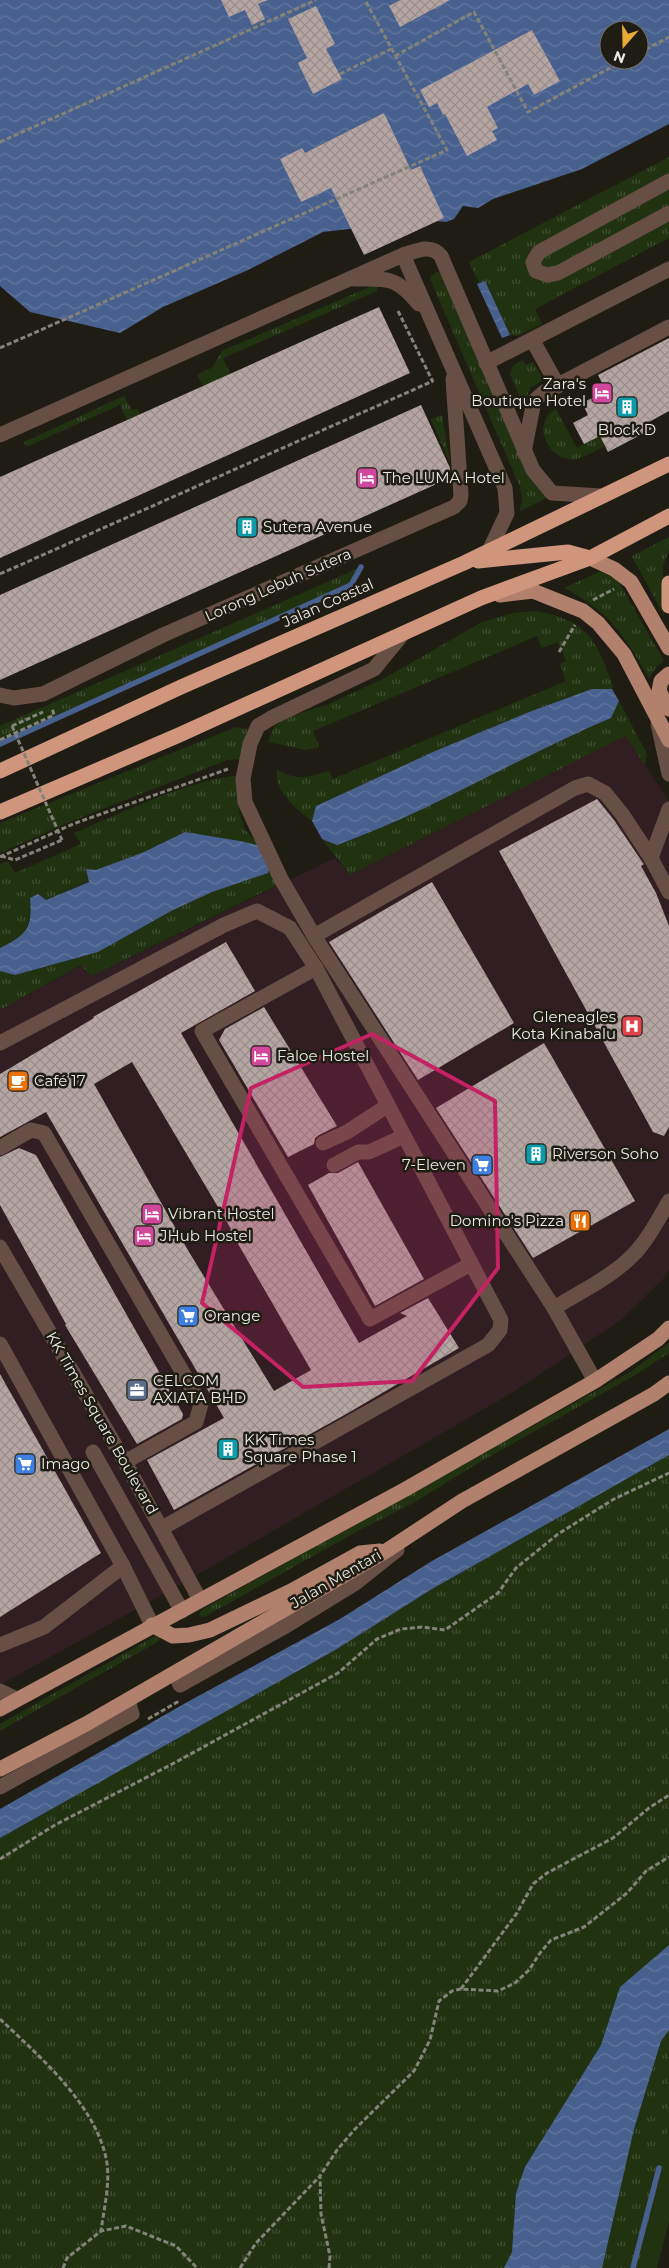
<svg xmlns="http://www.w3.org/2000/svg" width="669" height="2268" font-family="Montserrat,sans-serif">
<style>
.commercial{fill:#301e23}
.grass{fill:url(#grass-tufts)}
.green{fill:#213211}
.water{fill:url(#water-waves);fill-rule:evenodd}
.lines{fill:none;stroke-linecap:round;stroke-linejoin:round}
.stream{stroke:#48608e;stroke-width:5.5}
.building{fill:url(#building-cross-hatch);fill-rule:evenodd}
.path{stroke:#84837a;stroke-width:3;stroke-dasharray:5 2.5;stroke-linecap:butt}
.minor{stroke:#674f46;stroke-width:15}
.major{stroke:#b2816d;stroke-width:15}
.highway{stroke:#d0957d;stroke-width:15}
.path-bridge{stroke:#84837a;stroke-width:3;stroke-dasharray:5 2.5;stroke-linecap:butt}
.marked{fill:#c42262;fill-opacity:0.2;stroke:#c42262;stroke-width:4;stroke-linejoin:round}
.labels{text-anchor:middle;stroke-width:5;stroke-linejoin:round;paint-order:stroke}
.poi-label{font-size:15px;fill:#e9e8e1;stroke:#1f1d13;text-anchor:start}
.street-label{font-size:15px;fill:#e9e8e1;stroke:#1f1d13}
</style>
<defs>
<pattern id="grass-tufts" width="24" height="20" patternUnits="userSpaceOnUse" patternTransform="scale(1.25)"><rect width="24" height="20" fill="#213211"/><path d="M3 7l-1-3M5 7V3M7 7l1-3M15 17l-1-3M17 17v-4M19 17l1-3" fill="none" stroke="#415033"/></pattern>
<pattern id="water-waves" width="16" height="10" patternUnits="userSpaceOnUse" patternTransform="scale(1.25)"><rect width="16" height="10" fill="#48608e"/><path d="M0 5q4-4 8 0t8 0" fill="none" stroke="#62779e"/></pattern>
<pattern id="building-cross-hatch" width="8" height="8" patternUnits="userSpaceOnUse" patternTransform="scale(1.25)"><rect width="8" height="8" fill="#b5a5a3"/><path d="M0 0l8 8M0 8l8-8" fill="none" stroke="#998d8b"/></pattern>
</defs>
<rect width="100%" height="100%" fill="#1f1d13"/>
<polygon class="commercial" points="626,736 669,801 669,1270 665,1277 621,1320 515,1391 176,1587 0,1685 0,1010 82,965 91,976 335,858 350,875"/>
<g class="grass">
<polygon points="669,157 669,238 535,309 542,324 517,336 510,335 485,281 479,283 469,262"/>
<polygon points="436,272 440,272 527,472 533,482 555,494 520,511 522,498 520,487 431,281 430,277"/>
<polygon points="374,285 378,287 377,291 223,358 230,374 203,386 197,375 213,367 222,351"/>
<polygon points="523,360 526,365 533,362 544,380 530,388 524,406 510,374 513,365"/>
<polygon points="124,396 132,410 137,408 140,414 127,420 120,405 26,447 24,442"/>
<path d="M556,409L577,448L600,436L605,446C596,450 586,457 576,459C549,463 530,423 556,409Z"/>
<polygon points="442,415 450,463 431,419"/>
<polygon points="669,537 669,550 663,566 664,616 632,556"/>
<polygon points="361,567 351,585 0,744 0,726"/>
<path d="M610,567L664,661L657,666L649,678C624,635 609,611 564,588Z"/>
<path d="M536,611C587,620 597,640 613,686L612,689H592L529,712L435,751L316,806L312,821C297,809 274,792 277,770C299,781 306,778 329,771L333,779L566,681L560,664L566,661L558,642L542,648L537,636L313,731L319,747L306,750L268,742L274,727L285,718L329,704L385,678L482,622L514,613Z"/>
<polygon points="619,701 647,754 645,765 626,736 350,875 322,839 337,844 364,835 426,807 526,756 611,718"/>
<polygon points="236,727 247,729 242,759 227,760 72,821 0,853 0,823"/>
<path d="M240,775L239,811L245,830L261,846L185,832L144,852L96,870L86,869L89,881L46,900L32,915L23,936L0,948V864L8,861L15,873L81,844L74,833C127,811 182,782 240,775Z"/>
<polygon points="271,863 286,881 91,976 81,965 0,1010 0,971 15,975 98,952 173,910"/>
<polygon points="669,1343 669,1353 632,1377 483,1460 415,1502 356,1532 204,1617 199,1615 201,1610 630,1372"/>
<polygon points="669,1455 669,2129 658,2165 664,2167 638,2268 0,2268 0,1838 337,1649 432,1589"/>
<polygon points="157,1635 160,1637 159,1641 0,1731 0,1724"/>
</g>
<polygon class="green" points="669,2129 669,2221 657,2268 638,2268 663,2167 658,2165"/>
<g class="water">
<path d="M0,0H669V124L582,169L493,199L478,208L463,206L454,219L446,222L425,220L323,232L248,270L163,307L120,333L30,312L0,286ZM609,30H639V60H609Z"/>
<polygon points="485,281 510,335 502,338 477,284"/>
<path d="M592,689H612L619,701L611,718C518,757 432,811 337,845L322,839L312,821L316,806L435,751L529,712Z"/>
<path d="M185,832L240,841L261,846L271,863L268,873L212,892L173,910L98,952L15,975L0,971V948C26,935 33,929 30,898L38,894L46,900L89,882L86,869L96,870L144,852Z"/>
<polygon points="669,1429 669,1455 432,1589 337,1649 0,1838 0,1809 191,1700 340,1619 432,1561"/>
<polygon points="669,1945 669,2030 661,2041 634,2129 602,2268 504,2268 512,2252 516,2193 525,2167 601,2045 620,1987"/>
</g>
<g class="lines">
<g class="stream">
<polyline points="0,744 351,585 361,567"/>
<polyline points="633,2268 659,2168"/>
</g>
</g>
<g class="building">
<polygon points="221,0 268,0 258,4 265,19 252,25 245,10 229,17"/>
<polygon points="400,0 450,0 400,27 389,6"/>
<polygon points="316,6 335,44 326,49 342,79 313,94 298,63 307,58 288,19"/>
<polygon points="532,30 560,81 534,95 528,84 487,107 498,128 492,131 497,140 467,156 445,114 443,115 437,103 429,107 420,90"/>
<polygon points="384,113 411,170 420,166 444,218 364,255 331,188 301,202 280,159 302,148 305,153"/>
<polygon points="379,307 410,373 0,558 0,477"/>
<polygon points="669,338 669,411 649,422 652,429 608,452 600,436 584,444 573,423 588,415 582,403 606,391 598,375"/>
<polygon points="421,405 450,468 450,478 0,680 0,595"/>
<polygon points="597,799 614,820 643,863 644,864 641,866 656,893 669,926 669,1127 664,1136 653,1132 499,851"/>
<polygon points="432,882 514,1023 418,1080 329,942"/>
<path d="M226,942L255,991L181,1033L359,1343L407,1316L400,1313L428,1298L459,1348L348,1413L174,1510L147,1460L224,1418L46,1112L0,1137V1074L94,1018L93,1017ZM132,1062L231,1229L230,1230L311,1370L274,1391L189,1252L94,1084Z"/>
<polygon points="264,1007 337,1126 319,1135 315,1138 314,1144 288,1157 219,1040 225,1029"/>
<polygon points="544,1043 635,1201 533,1258 436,1108"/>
<polygon points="19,1148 36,1155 183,1414 182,1419 137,1444 65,1325 66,1324 0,1205 0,1157"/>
<polygon points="358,1162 424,1279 375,1306 308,1185 329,1173 338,1173"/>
<polygon points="0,1374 101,1553 0,1617"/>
</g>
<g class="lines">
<g class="path">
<polyline points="639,53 669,37"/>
<polyline points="395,56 474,12 528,112 625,60"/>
<polyline points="340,74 391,49"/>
<polyline points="0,142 316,0"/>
<polyline points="398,311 433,382"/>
<polyline points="0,348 447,150 365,0"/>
<polyline points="0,574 433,381"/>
<polyline points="593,600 614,589"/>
<polyline points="559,652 575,625"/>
<polyline points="12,726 43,712"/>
<polyline points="0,740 54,715 52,708"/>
<polyline points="1,856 15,860 62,840"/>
<polyline points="0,857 73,824 228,769"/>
<polyline points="148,1719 179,1701"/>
<polyline points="0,1859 55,1825 176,1762 338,1673 377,1639 401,1629 422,1627 445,1630 498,1593 516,1568 558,1534 614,1499 669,1473"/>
<polyline points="461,1989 517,1913 533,1884 547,1873 613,1838 649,1808 669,1795"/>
<path d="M0,2019C39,2056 94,2103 106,2158C111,2181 104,2208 101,2231"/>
<polyline points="63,2268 67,2258 101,2231 126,2226 176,2246 197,2268"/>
<polyline points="240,2268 256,2243 320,2176"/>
<polyline points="329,2268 330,2256 321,2214 320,2176 337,2150 355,2129 414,2071 430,2040 439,2001 452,1991 461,1989 498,1991 515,1983 529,1970 540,1953 551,1940 584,1927 627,1893 646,1871 669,1857"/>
</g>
<g class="minor">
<polyline points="669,181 539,252 533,262 536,271 547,275 558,273 669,213"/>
<path d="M354,279C389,279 395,276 419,304"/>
<polyline points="533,341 558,386"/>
<polyline points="486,363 669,269"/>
<polyline points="0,435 403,255"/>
<polyline points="524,452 534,401 543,393 669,327"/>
<path d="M490,549L507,513L505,488L403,255C416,251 431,243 441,256L533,470L552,493L601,496"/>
<path d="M401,636L374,669L273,717L258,726L250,744L243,779L245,802L281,879L314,936L554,1308C580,1292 610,1278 632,1256C647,1241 658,1220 669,1201"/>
<polyline points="0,695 14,698 43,694 163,635 454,507 460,501 461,495 453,379"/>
<polyline points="658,724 669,774"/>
<polyline points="651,858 669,809"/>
<polyline points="314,936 575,788 588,784 605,793 622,814 651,858 669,892"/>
<polyline points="316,968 202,1031 370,1319 471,1264"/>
<polyline points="0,1043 224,925 257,911 290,928 316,968 501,1320 500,1330 488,1345 162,1528"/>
<polyline points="323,1143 347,1132 387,1106"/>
<polyline points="0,1148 31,1130 44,1133 201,1404 196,1422 125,1462"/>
<polyline points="334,1165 358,1152 369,1152 404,1136"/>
<polyline points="0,1247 125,1462 200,1600"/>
<polyline points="554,1308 595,1381"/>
<polyline points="0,1344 123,1566 152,1625"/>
<polyline points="93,1452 182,1611"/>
<polyline points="0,1645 44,1627 123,1566"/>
<polyline points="176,1675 180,1685 284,1627 357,1582 397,1550"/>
<polyline points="0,1691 16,1699"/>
<polyline points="0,1787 132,1714 128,1700"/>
</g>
<g class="major">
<polyline points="590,558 614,569 631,582 669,648"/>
<polyline points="500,595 533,591 583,611 598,623 624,654 669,740"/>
<polyline points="669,674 661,681 659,691 669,709"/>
<polyline points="152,1625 173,1636 189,1635 210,1630 291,1591 360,1553 380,1551"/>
<polyline points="0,1709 404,1490 595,1381 658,1339 669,1328"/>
<polyline points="0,1769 86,1724 386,1551 462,1501 654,1394 669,1383"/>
</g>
<g class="highway">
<polyline points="478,561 568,552 590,558"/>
<polyline points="669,583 669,606"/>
<polyline points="0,771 181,687 464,563 669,464"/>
<polyline points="0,812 179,735 481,598 590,558 669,516"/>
</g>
<polyline class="path-bridge" points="12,726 62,840"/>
</g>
<path class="marked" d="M372,1034L495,1101L498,1268L412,1381L303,1387L202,1303L251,1088Z"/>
<defs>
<g id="hotel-square" transform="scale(1.125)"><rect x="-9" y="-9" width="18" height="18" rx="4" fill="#d1479c" stroke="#1f1d13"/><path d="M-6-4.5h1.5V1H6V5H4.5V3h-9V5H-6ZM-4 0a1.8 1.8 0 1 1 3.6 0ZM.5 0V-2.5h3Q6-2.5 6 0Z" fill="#fff"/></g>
<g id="building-square" transform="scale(1.125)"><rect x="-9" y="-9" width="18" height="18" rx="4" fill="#0f9aa8" stroke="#1f1d13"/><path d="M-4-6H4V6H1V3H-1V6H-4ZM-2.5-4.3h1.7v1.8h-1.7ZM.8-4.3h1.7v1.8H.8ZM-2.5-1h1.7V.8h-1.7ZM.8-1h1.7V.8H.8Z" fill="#fff"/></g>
<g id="hospital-square" transform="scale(1.125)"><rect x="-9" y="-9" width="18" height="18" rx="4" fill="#e0444e" stroke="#1f1d13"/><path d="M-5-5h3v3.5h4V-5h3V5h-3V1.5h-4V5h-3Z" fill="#fff"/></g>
<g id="cafe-square" transform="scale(1.125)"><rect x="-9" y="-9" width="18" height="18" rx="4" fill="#e8710a" stroke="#1f1d13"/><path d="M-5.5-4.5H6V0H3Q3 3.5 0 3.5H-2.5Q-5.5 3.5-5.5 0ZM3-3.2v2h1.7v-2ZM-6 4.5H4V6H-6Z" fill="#fff"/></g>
<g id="supermarket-square" transform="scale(1.125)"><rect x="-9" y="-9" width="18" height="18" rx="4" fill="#3f7fe0" stroke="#1f1d13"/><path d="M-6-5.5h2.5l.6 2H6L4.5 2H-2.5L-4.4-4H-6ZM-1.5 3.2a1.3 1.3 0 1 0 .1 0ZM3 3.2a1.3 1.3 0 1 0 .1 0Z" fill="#fff"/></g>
<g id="restaurant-square" transform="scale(1.125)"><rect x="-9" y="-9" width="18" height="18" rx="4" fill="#e8710a" stroke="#1f1d13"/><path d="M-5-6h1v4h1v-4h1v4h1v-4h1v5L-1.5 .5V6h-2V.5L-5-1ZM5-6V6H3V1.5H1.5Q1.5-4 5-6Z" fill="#fff"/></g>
<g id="office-square" transform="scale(1.125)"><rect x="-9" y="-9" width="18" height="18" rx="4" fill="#5c6f8a" stroke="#1f1d13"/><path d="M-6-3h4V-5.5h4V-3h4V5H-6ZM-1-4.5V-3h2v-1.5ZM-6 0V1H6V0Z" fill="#fff"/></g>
</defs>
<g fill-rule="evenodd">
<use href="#hotel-square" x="602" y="393"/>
<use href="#building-square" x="627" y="407"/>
<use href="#hotel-square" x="367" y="478"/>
<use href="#building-square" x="247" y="527"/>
<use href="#hospital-square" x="632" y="1026"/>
<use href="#hotel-square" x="261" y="1056"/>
<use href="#cafe-square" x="18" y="1081"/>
<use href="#building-square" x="536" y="1154"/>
<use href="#supermarket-square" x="482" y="1165"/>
<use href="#hotel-square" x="152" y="1214"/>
<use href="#restaurant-square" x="580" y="1221"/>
<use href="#hotel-square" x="144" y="1236"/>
<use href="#supermarket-square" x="188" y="1316"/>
<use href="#office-square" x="137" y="1390"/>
<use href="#building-square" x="228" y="1449"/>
<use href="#supermarket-square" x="25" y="1464"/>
</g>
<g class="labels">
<g class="poi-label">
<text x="586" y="389" text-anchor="end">Zara's<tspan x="586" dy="17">Boutique Hotel</tspan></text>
<text x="627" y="435" text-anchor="middle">Block D</text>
<text x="383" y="483">The LUMA Hotel</text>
<text x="263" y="532">Sutera Avenue</text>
<text x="616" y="1022" text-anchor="end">Gleneagles<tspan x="616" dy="17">Kota Kinabalu</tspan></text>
<text x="277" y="1061">Faloe Hostel</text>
<text x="34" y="1086">Café 17</text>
<text x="552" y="1159">Riverson Soho</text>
<text x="466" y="1170" text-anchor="end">7-Eleven</text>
<text x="168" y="1219">Vibrant Hostel</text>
<text x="564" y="1226" text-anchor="end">Domino's Pizza</text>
<text x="160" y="1241">JHub Hostel</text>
<text x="204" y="1321">Orange</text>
<text x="153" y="1386">CELCOM<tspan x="153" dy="17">AXIATA BHD</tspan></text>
<text x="244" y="1445">KK Times<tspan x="244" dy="17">Square Phase 1</tspan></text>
<text x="41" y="1469">Imago</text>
</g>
<g class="street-label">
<text transform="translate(278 585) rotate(-24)" y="5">Lorong Lebuh Sutera</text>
<text transform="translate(328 603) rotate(-24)" y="5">Jalan Coastal</text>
<text transform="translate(102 1423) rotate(60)" y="5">KK Times Square Boulevard</text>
<text transform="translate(336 1579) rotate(-30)" y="5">Jalan Mentari</text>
</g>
</g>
<g transform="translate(624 45) rotate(200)"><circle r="24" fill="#1f1d13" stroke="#706e65"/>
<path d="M0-4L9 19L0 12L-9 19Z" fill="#e9ab38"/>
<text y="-8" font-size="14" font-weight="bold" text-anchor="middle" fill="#e9e8e1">N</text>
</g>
</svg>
